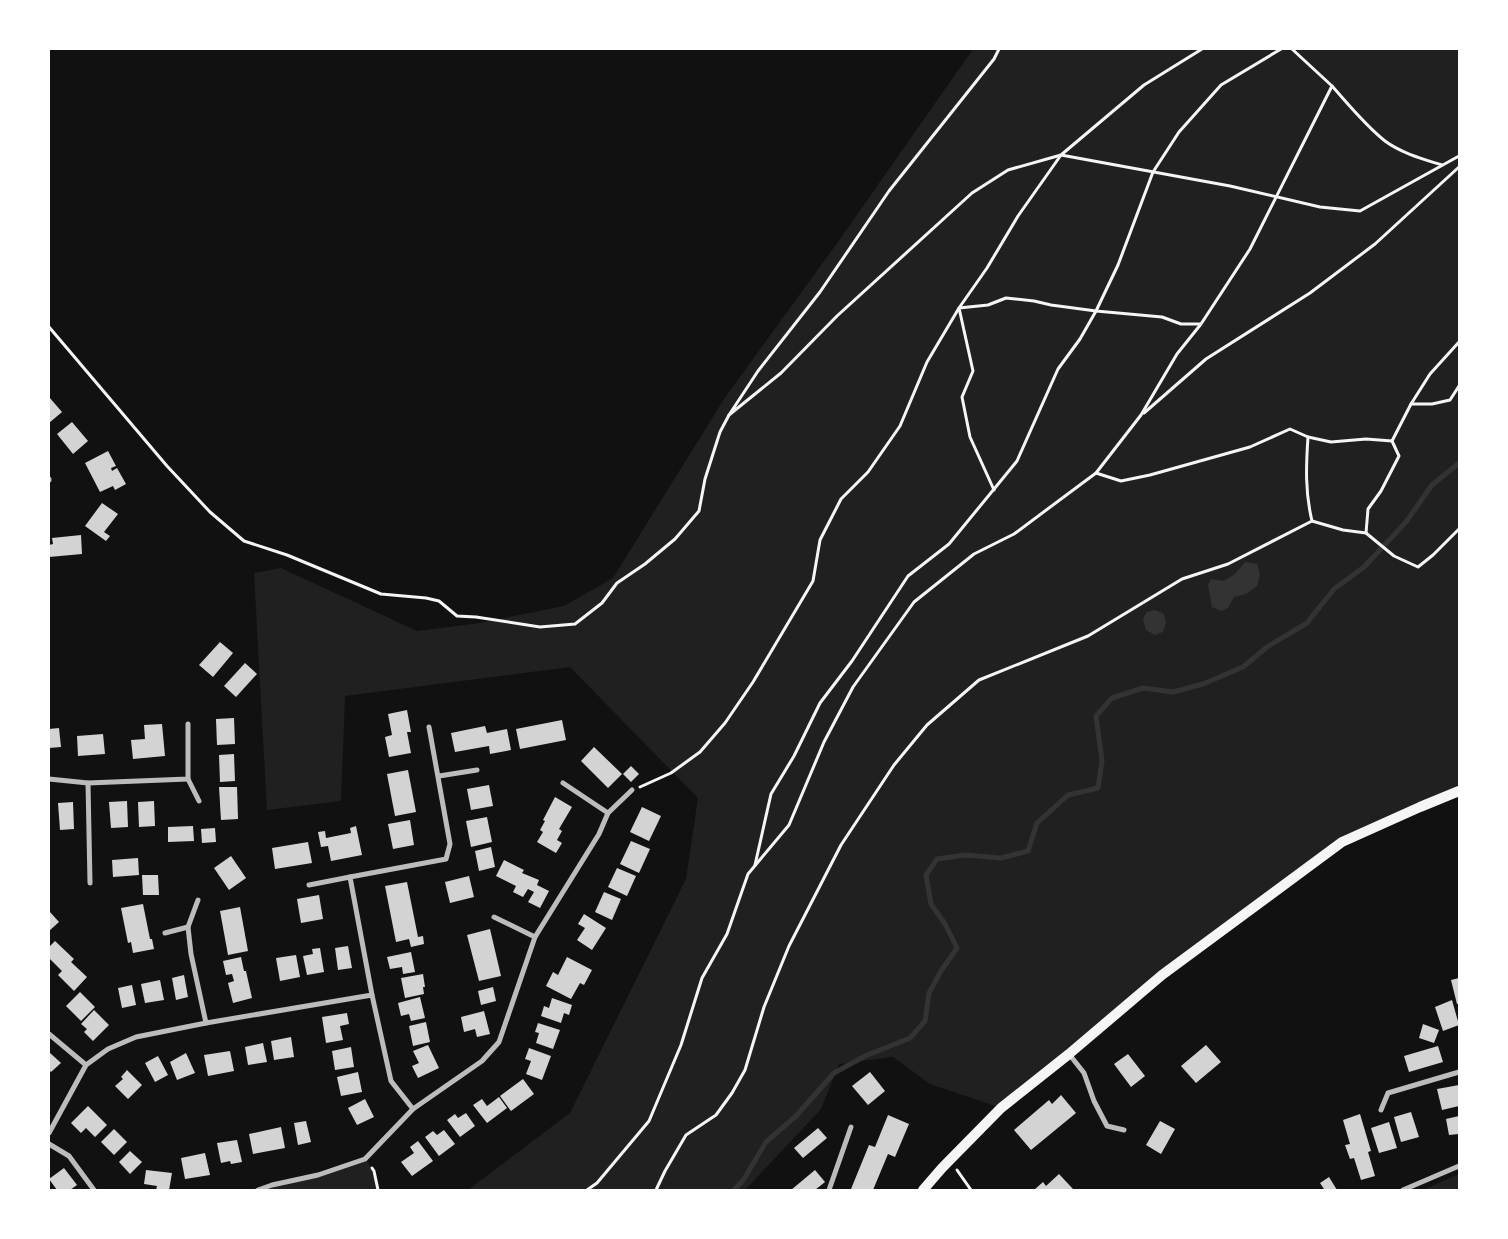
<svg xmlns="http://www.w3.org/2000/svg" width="1508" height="1239" font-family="Poppins,sans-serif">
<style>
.green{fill:#202020}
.water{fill:#333}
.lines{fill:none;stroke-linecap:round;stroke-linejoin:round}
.stream{stroke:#333;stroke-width:5}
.building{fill:#d3d3d3}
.path{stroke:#f5f5f5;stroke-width:3}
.minor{stroke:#bcbcbc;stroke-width:5}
.secondary{stroke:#f5f5f5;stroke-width:10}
</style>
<rect width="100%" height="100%" fill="#111"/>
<g class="green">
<polygon points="973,49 1459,49 1459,791 1342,842 1162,975 1001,1108 930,1084 893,1057 839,1064 821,1109 745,1190 468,1190 570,1113 686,879 698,798 570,667 345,696 341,801 267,810 254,573 281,568 417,631 480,623 564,606 613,578 724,399 840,239"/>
<polygon points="365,1159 374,1171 378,1190 258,1190 318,1175"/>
<polygon points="1459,1174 1459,1190 1423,1190"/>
</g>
<g class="water">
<polygon points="1245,562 1257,564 1260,574 1257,586 1246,594 1234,597 1228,608 1221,611 1212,607 1208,585 1211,579 1224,581 1235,574"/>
<polygon points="1155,610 1164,614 1166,623 1163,632 1155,635 1146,630 1143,619 1147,612"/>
</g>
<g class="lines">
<polyline class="stream" points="734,1190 744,1179 766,1142 796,1116 834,1073 865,1056 910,1038 925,1021 929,993 941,971 957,948 945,924 931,904 926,875 937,859 965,855 1001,858 1028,851 1037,823 1068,795 1098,788 1102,761 1096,716 1112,698 1143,688 1173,692 1203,684 1243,667 1267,647 1307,623 1334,589 1364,567 1406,522 1432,485 1459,463"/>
</g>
<g class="building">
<polygon points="49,397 62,412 49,423"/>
<polygon points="72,422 88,441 73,454 57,434"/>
<polygon points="108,451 116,466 111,468 112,471 117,468 126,484 115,490 113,486 100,492 85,463"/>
<polygon points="102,503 118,514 104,532 110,536 106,541 85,526"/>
<polygon points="81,535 82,554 49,557 49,545 53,544 52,538"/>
<polygon points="220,642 233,653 213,677 199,665"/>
<polygon points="245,663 257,674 236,697 224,686"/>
<polygon points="407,710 411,732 407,732 411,753 389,757 385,737 392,735 388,714"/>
<polygon points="234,718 235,744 217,745 216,719"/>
<polygon points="562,720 566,740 520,749 516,729"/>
<polygon points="162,724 165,756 133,759 131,740 145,739 144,725"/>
<polygon points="485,726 487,733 507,729 511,750 490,754 489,746 455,752 451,733"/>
<polygon points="59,728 61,747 49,748 49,729"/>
<polygon points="103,734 105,754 78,756 77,736"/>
<polygon points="594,747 622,774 608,788 581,761"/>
<polygon points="234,754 235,781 220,782 219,755"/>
<polygon points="631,766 639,774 631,782 623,774"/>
<polygon points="408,770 416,812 395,816 387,774"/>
<polygon points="489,785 493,806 471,810 467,789"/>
<polygon points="219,787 237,787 238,819 221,820"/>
<polygon points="555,797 572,807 559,829 562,831 557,840 562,843 556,853 537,842 543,832 540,830 545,821 543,820"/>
<polygon points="127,801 128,827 111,828 109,802"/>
<polygon points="154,801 155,826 139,827 138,802"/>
<polygon points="73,802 74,829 60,830 58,803"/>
<polygon points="642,807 661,816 649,841 630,832"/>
<polygon points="487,817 492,842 471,847 466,821"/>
<polygon points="410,820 414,845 393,849 388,824"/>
<polygon points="193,826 194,841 168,842 168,827"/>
<polygon points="356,826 362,855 331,861 328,846 321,847 318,832 325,831 326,838 351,833 350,828"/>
<polygon points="215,828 216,842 202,843 201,829"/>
<polygon points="631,841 650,849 639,873 620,864"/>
<polygon points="308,842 312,863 275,869 272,848"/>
<polygon points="491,847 495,867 479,871 475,851"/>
<polygon points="231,856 246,878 229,890 214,868"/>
<polygon points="138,858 139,875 113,877 112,860"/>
<polygon points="504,860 524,870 522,873 539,880 537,885 549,891 540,908 528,902 534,892 528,889 523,897 513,892 516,886 496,876"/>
<polygon points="617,868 636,876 627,896 608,887"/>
<polygon points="142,875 158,875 159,895 143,895"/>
<polygon points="469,876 474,897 450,903 445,882"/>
<polygon points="407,882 418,937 423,936 424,944 411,947 409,939 396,942 385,886"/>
<polygon points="604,892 621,899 612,920 595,912"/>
<polygon points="319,895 323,919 301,923 297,899"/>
<polygon points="143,904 150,939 152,939 154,949 133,953 131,942 128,943 121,908"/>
<polygon points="240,907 248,951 228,955 220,911"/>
<polygon points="50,912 59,922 49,931 49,914"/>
<polygon points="584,914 606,928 592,950 577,940 585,928 578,924"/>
<polygon points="490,929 501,976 479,981 467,935"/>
<polygon points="55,941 74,959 71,962 87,977 74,991 58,975 62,971 49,958 49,947"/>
<polygon points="348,946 352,968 338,970 335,948"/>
<polygon points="320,948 324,972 307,975 303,956 313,954 312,949"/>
<polygon points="411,952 415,972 403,974 402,967 390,969 387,957"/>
<polygon points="296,955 300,977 280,981 276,958"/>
<polygon points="241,957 244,971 246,971 252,998 233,1003 228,983 234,981 232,974 226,975 223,961"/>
<polygon points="567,957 592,970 584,985 580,983 571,999 546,986 553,972 558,975"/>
<polygon points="423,974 425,987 423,987 424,994 405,998 401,978"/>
<polygon points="184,975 188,997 176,1000 172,978"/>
<polygon points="1459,978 1459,1004 1457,1004 1451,980"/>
<polygon points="160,980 164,1000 145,1003 141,984"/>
<polygon points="132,985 136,1005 122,1008 118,988"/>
<polygon points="493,987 496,1001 481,1005 478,991"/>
<polygon points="80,992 95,1007 81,1021 66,1006"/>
<polygon points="420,997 425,1018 411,1021 409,1014 401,1016 398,1003"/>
<polygon points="552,998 572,1005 569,1015 564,1013 561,1023 541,1016 544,1006 549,1008"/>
<polygon points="1452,1000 1459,1025 1443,1031 1435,1007"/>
<polygon points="94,1010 109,1025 93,1041 84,1032 87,1029 81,1024"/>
<polygon points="484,1011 490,1034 477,1037 475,1029 464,1032 461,1017"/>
<polygon points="347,1013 349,1024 340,1026 343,1040 326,1043 322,1017"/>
<polygon points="426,1022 430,1042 413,1046 409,1026"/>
<polygon points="538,1023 560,1030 553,1049 536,1043 539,1033 535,1032"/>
<polygon points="1423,1024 1439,1030 1434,1043 1419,1038"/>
<polygon points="291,1037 294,1057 274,1060 271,1041"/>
<polygon points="263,1043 267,1062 248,1065 245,1047"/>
<polygon points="428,1045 439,1068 418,1078 412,1066 419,1063 413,1051"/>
<polygon points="1206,1045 1221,1062 1196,1083 1181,1066"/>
<polygon points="1438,1046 1443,1062 1409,1072 1404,1056"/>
<polygon points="351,1047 354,1067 335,1070 332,1051"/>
<polygon points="529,1048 551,1056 542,1080 526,1074 531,1061 525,1059"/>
<polygon points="230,1051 234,1071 208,1076 204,1055"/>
<polygon points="49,1052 61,1063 51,1072 49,1070"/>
<polygon points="186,1053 195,1073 177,1080 170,1062"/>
<polygon points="1128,1054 1145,1076 1131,1087 1114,1064"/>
<polygon points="158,1056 168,1075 155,1082 145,1063"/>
<polygon points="127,1070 142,1085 128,1099 115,1086 123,1079 121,1077"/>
<polygon points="358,1072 362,1092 341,1096 337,1077"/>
<polygon points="870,1072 885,1091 868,1105 852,1086"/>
<polygon points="523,1079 534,1094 511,1111 500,1096"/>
<polygon points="1459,1085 1459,1106 1442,1110 1437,1089"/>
<polygon points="1061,1095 1076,1113 1031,1150 1014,1130 1049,1100 1052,1104"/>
<polygon points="499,1097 507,1108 487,1123 473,1105 482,1099 487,1106"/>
<polygon points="365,1099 374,1117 357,1125 348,1108"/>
<polygon points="88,1106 107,1125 95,1137 86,1128 81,1133 71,1123"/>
<polygon points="1411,1112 1419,1137 1401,1142 1394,1117"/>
<polygon points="466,1113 475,1126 460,1137 447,1120 455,1114 458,1118"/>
<polygon points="1360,1114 1371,1151 1368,1152 1375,1176 1361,1180 1354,1158 1350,1159 1345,1145 1350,1144 1343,1120"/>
<polygon points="888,1115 909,1124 895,1157 888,1154 873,1190 851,1189 869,1145 875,1147"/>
<polygon points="1459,1116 1459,1134 1449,1135 1446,1119"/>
<polygon points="306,1121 311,1142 298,1145 294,1123"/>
<polygon points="1160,1121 1175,1129 1161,1154 1146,1145"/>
<polygon points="1389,1122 1397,1148 1379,1153 1371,1128"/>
<polygon points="281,1127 285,1148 253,1154 249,1134"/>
<polygon points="818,1128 827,1138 803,1158 794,1148"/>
<polygon points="114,1129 127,1142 114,1155 101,1142"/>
<polygon points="444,1130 455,1144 439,1156 425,1137 433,1131 437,1135"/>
<polygon points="237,1140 242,1162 231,1164 230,1161 221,1163 217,1143"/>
<polygon points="418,1141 433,1161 412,1176 401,1162 414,1153 410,1147"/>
<polygon points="130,1151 142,1162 130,1174 119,1162"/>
<polygon points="205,1153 210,1175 185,1179 181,1158"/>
<polygon points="64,1168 77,1185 70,1190 57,1190 49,1179"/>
<polygon points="146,1170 172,1173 169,1190 156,1190 157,1186 144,1184"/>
<polygon points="815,1170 825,1182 815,1190 791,1190"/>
<polygon points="1059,1174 1073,1189 1072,1190 1034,1190 1043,1182 1046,1186"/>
<polygon points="1329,1177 1337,1190 1321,1190 1324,1189 1320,1183"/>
</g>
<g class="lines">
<g class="path">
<polyline points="999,49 994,59 889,191 820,292 758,371 729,415 781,373 837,316 972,193 1008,170 1061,155 1144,85 1202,49"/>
<path d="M1332,86C1349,105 1365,125 1385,141C1401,153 1423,159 1442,165"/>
<polyline points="49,327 167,466 210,512 244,541 287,555 381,594 426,598 439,601 457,616 476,617 540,627 575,624 602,603 617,583 645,564 675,539 699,511 705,479 720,432 729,415"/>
<polyline points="1411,404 1430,374 1459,342"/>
<polyline points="1144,413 1206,359 1310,293 1375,244 1459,167"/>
<path d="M1308,437C1306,466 1305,492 1312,521"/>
<polyline points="1096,473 1121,481 1150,475 1250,447 1290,429 1308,437 1331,442 1366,439 1392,441 1411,404 1432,404 1450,400 1459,386"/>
<polyline points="994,490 970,437 962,397 973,371 959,308 988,305 1006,298 1034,301 1051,305 1096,311 1162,317 1181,324 1200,324"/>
<polyline points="1366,533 1368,509 1381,491 1399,456 1392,441"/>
<polyline points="640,787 671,773 700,752 725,723 753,682 813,581 820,540 841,499 868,472 900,426 927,362 959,308 987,268 1018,216 1061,155 1230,186 1320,207 1360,211 1459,156"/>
<polyline points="755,865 771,794 794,756 820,703 852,661 908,576 949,544 1017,461 1058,369 1080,339 1096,311 1118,265 1153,172 1179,132 1221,85 1281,49"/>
<polyline points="372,1168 374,1171 378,1190"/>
<polyline points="957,1170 971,1190"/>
<polyline points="587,1190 597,1183 649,1121 681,1045 702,978 727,934 748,874 789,825 824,742 853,687 914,602 974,554 1014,534 1096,473 1141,415 1177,354 1201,324 1250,249 1332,86 1292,49"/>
<polyline points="656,1190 665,1171 686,1135 716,1115 732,1093 745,1070 764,1007 789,946 841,845 894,765 927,725 979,680 1088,636 1182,579 1228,564 1312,521 1343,530 1366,533 1394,556 1418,567 1433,555 1459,529"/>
</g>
<g class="minor">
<polyline points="49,479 49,480"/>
<polyline points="439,776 477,770"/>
<polyline points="49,779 88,783 188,779 188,724"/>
<polyline points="188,779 199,801"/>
<polyline points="88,783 90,883"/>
<polyline points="608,813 632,790"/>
<polyline points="309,885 350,877"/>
<polyline points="198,900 188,927 191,954 206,1023"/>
<polyline points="494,917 535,937"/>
<polyline points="165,933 188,927"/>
<polyline points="49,1034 86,1065"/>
<polyline points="1069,1054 1084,1073 1094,1101 1107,1126 1124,1130"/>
<polyline points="413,1109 391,1081 372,995 350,877 446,859 450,844 429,727"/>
<polyline points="1381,1110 1388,1093 1459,1072"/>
<polyline points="49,1133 86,1065 108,1049 136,1037 206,1023 372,995"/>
<polyline points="49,1144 69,1156 94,1190"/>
<polyline points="258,1190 272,1185 318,1175 365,1159 413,1109 482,1061 499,1042 535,937 599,834 608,813 563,783"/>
<polyline points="829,1190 851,1127"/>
<polyline points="1403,1190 1459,1166"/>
</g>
<polyline class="secondary" points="923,1190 942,1168 1001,1108 1069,1054 1162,975 1342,842 1420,807 1459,791"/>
</g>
<rect width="1508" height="1239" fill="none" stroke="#ffffff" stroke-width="100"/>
</svg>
